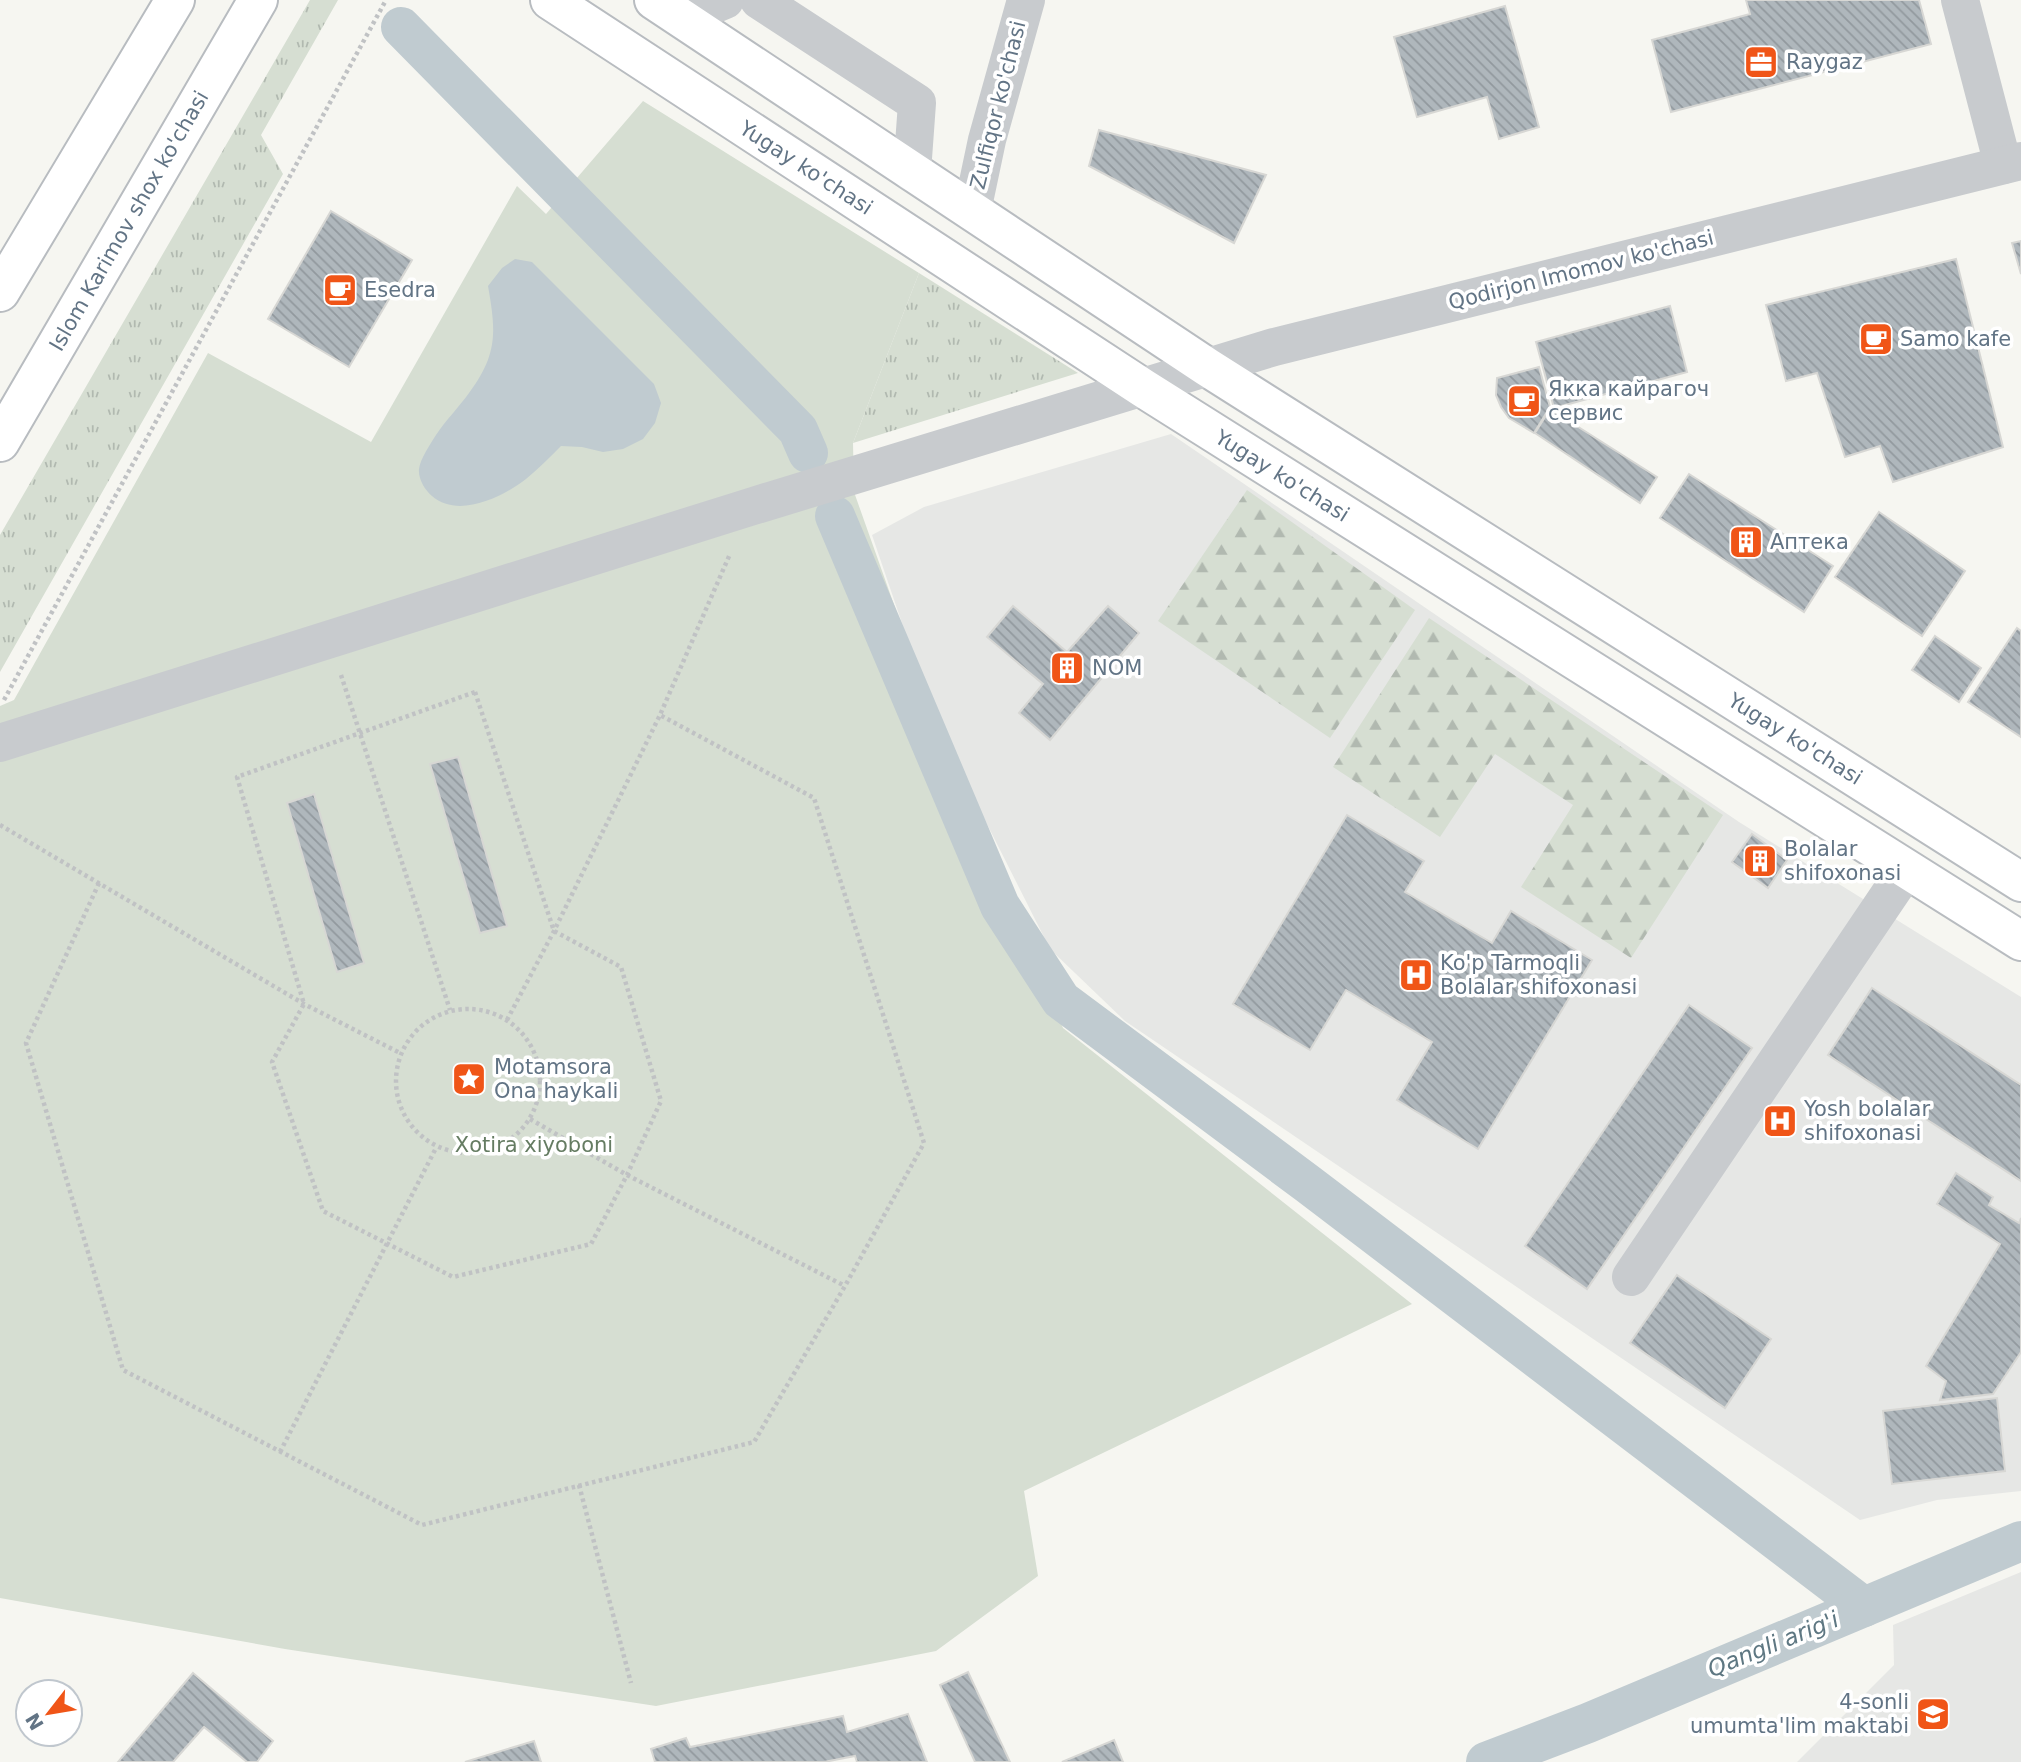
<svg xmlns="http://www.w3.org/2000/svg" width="2021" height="1762" font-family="'DejaVu Sans',sans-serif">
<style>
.built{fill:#e6e7e5}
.grass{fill:url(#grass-tufts)}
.forest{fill:url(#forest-firs)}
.park{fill:#d6ded2}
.water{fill:#c0cbd0}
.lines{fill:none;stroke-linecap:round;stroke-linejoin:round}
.canal{stroke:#c0cbd0;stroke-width:40}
.building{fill:url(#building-back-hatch);stroke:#d7d7d4;stroke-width:2}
.major-casing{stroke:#b8bcc0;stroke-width:42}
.path{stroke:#c0c2c4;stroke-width:4.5;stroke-dasharray:3.5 3.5;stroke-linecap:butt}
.minor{stroke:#c8cbce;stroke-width:38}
.major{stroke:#fff;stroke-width:38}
.labels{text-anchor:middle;stroke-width:7;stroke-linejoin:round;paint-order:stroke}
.poi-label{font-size:21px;fill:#627485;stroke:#fff;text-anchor:start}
.street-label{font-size:21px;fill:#627485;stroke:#fff}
.park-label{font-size:21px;fill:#657c62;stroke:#fff}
.water-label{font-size:23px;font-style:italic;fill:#5e7782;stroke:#fff}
</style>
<defs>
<pattern id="grass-tufts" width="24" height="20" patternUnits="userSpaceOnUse" patternTransform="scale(1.75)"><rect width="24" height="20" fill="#d6ded2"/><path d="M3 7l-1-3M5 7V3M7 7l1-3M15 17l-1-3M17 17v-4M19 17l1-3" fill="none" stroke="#b1b9b0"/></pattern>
<pattern id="forest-firs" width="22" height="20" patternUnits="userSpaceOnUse" patternTransform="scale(1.75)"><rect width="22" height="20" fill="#d6ded2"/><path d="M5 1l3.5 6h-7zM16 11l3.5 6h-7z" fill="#b1b9b0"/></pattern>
<pattern id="building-back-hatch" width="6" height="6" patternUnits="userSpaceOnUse" patternTransform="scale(1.75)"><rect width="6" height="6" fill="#afb7bc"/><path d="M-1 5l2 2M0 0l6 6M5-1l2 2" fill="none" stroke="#92999e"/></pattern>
</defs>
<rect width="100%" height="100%" fill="#f6f6f1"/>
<g class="built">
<polygon points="1171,434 1739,822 2021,997 2021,1491 1937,1500 1860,1520 1125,1021 1050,949 936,723 872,535 924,507"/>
<polygon points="2021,1572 2021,1762 1797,1762 1894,1665 1893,1625"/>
</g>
<g class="grass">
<polygon points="310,0 338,0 261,135 283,174 0,672 0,535"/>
<polygon points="919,273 1078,373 853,443"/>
</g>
<g class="forest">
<polygon points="1247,490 1415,610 1330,738 1158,621"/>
<polygon points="1429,618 1723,815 1631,958 1521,887 1573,805 1495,754 1440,837 1333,767"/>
</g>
<polygon class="park" points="643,101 919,273 853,443 854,492 936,723 1063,1028 1412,1304 1024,1491 1038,1576 936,1651 656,1706 285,1649 0,1598 0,706 14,700 208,353 371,442 517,186 546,214"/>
<path class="water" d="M515,259L532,262L654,384L661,403L655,423L643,439L623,449L603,452L582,447L561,446C550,457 538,469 526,479C503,497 458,519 432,496C425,490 418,479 419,469C420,459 431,443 436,435C446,420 459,407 469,393C498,354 496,332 488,286L502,268Z"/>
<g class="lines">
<g class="canal">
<polyline points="401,27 798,430 808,453"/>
<polyline points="835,516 1000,906 1061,1000 1308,1184 1864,1607"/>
<polyline points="1486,1762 1588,1723 2021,1541"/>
</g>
</g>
<g class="building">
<polygon points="1746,0 1919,0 1931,44 1671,112 1652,40 1750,14"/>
<polygon points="1505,6 1539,127 1499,139 1487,97 1417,117 1394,37"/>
<polygon points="1099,130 1266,175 1234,243 1089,166"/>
<polygon points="331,211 412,260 349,367 268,319"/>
<polygon points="2021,241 2021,274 2012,243"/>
<polygon points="1956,259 2003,447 1893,482 1880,446 1845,457 1817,373 1786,381 1766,305"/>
<polygon points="1670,306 1687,372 1554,408 1536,342"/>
<polygon points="1539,367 1550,407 1534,433 1509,418 1501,407 1496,395 1497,378"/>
<polygon points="1550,409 1657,477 1640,503 1535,433"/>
<polygon points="1689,474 1833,566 1804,612 1660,518"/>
<polygon points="1879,512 1965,571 1922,636 1835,577"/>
<polygon points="1013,606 1067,652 1108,606 1139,633 1050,740 1019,713 1043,684 987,637"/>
<polygon points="2017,628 2021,631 2021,737 1968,702"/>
<polygon points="1935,636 1981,668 1959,702 1912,670"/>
<polygon points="458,757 507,926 480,933 430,764"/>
<polygon points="314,794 364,963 337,972 287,803"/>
<polygon points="1347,815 1424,861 1405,892 1492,943 1511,911 1592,960 1478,1149 1397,1100 1432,1042 1346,990 1310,1050 1233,1004"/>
<polygon points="1752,834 1787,860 1768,888 1732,862"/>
<polygon points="1872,988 2021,1085 2021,1181 1828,1055"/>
<polygon points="1689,1005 1752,1048 1587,1289 1525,1246"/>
<polygon points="1956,1173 1993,1197 1989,1205 2019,1223 2021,1218 2021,1352 1993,1394 1940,1400 1946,1381 1926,1366 2000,1244 1937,1204"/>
<polygon points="1677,1275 1771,1339 1725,1408 1630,1343"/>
<polygon points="1997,1398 2005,1471 1892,1484 1883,1411"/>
<polygon points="968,1672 1010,1762 975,1762 940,1685"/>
<polygon points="193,1673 273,1741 257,1762 247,1762 204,1727 173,1762 118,1762"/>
<polygon points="908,1714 927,1762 857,1762 855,1756 824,1762 655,1762 651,1749 686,1738 690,1747 843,1716 847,1732"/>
<polygon points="1114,1740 1123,1762 1062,1762"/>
<polygon points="534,1741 541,1762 465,1762"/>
</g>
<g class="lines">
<g class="major-casing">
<g id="major">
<polyline points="550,0 1143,388 2021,941"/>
<polyline points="654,0 1207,367 2021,882"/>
<polyline points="0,292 175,0"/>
<polyline points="0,442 258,0"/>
</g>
</g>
<g class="path">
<polyline points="341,675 450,1010"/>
<polygon points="475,692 554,931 621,967 661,1101 627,1175 591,1244 453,1277 323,1211 272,1062 304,1004 237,777"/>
<polyline points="4,700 386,0"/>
<polyline points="0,825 304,1004 400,1053"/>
<polyline points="99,883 26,1043 123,1370 422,1525 754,1442 845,1286 924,1143 814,798 660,715"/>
<circle cx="468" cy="1081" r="72"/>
<polyline points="507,1020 554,931 660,715 730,554"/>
<polyline points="530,1119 627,1175 845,1286"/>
<polyline points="280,1452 436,1148"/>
<polyline points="579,1485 631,1683"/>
</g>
<g class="minor">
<polyline points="759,0 917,103 912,172"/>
<polyline points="1960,0 2003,165"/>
<polyline points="682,18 725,0"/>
<polyline points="972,211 987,140 1026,0"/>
<polyline points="0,743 750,507 1274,347 2021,161"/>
<polyline points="1631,1277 1906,870"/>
</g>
<use href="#major" class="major"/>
</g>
<defs>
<g id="office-square" transform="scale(1.75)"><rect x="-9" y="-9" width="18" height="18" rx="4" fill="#f05517" stroke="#fff"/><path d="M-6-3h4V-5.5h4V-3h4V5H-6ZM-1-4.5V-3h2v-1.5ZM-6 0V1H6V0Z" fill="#fff"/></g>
<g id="cafe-square" transform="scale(1.75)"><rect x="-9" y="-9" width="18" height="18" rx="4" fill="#f05517" stroke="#fff"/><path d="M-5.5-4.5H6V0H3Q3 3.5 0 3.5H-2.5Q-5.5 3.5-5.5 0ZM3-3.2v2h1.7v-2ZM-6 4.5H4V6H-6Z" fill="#fff"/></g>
<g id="building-square" transform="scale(1.75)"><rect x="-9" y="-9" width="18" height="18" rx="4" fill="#f05517" stroke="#fff"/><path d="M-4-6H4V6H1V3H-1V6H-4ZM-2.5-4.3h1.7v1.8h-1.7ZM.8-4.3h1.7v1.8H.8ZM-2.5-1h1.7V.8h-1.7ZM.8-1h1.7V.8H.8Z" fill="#fff"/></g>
<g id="hospital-square" transform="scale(1.75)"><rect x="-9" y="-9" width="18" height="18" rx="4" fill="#f05517" stroke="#fff"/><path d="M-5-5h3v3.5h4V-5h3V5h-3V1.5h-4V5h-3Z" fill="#fff"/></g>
<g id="sight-square" transform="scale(1.75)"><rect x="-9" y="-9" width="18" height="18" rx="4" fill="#f05517" stroke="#fff"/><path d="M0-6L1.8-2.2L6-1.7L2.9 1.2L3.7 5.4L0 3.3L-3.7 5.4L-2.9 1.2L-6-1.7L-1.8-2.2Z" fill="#fff"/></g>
<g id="school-square" transform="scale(1.75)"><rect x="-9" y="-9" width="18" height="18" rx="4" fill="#f05517" stroke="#fff"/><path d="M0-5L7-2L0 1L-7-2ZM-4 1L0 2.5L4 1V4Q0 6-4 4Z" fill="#fff"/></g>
</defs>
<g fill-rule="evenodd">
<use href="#office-square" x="1761" y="62"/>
<use href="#cafe-square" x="340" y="290"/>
<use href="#cafe-square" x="1876" y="339"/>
<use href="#cafe-square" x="1524" y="401"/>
<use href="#building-square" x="1746" y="542"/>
<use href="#building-square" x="1067" y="668"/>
<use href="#building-square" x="1760" y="861"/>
<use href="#hospital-square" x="1416" y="975"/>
<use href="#sight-square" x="469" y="1079"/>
<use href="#hospital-square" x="1780" y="1121"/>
<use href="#school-square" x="1933" y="1714"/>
</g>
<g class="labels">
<g class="poi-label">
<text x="1786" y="69">Raygaz</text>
<text x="364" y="297">Esedra</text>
<text x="1900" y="346">Samo kafe</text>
<text x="1548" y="396">Якка кайрагоч<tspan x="1548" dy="24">сервис</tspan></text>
<text x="1770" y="549">Аптека</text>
<text x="1092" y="675">NOM</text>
<text x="1784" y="856">Bolalar<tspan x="1784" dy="24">shifoxonasi</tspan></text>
<text x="1440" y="970">Ko'p Tarmoqli<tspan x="1440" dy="24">Bolalar shifoxonasi</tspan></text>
<text x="494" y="1074">Motamsora<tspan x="494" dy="24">Ona haykali</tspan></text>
<text x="1804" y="1116">Yosh bolalar<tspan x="1804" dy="24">shifoxonasi</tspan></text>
<text x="1909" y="1709" text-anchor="end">4-sonli<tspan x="1909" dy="24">umumta'lim maktabi</tspan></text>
</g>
<g class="street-label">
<text transform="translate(998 105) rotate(-76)" y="7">Zulfiqor ko'chasi</text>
<text transform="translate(806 168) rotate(33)" y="7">Yugay ko'chasi</text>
<text transform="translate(129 221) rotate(-60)" y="7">Islom Karimov shox ko'chasi</text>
<text transform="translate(1581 270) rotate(-14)" y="7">Qodirjon Imomov ko'chasi</text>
<text transform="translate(1282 476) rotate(32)" y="7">Yugay ko'chasi</text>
<text transform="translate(1795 739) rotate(32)" y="7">Yugay ko'chasi</text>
</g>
<g class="park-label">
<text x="534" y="1152">Xotira xiyoboni</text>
</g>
<g class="water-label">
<text transform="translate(1773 1644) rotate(-22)" y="8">Qangli arig'i</text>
</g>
</g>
<g transform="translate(49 1713) rotate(239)"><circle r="33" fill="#ffffff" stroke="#c0c7ce" stroke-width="2"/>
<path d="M0-5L12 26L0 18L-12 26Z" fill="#f05517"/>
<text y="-10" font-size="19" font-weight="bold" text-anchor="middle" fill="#627485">N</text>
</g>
</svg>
